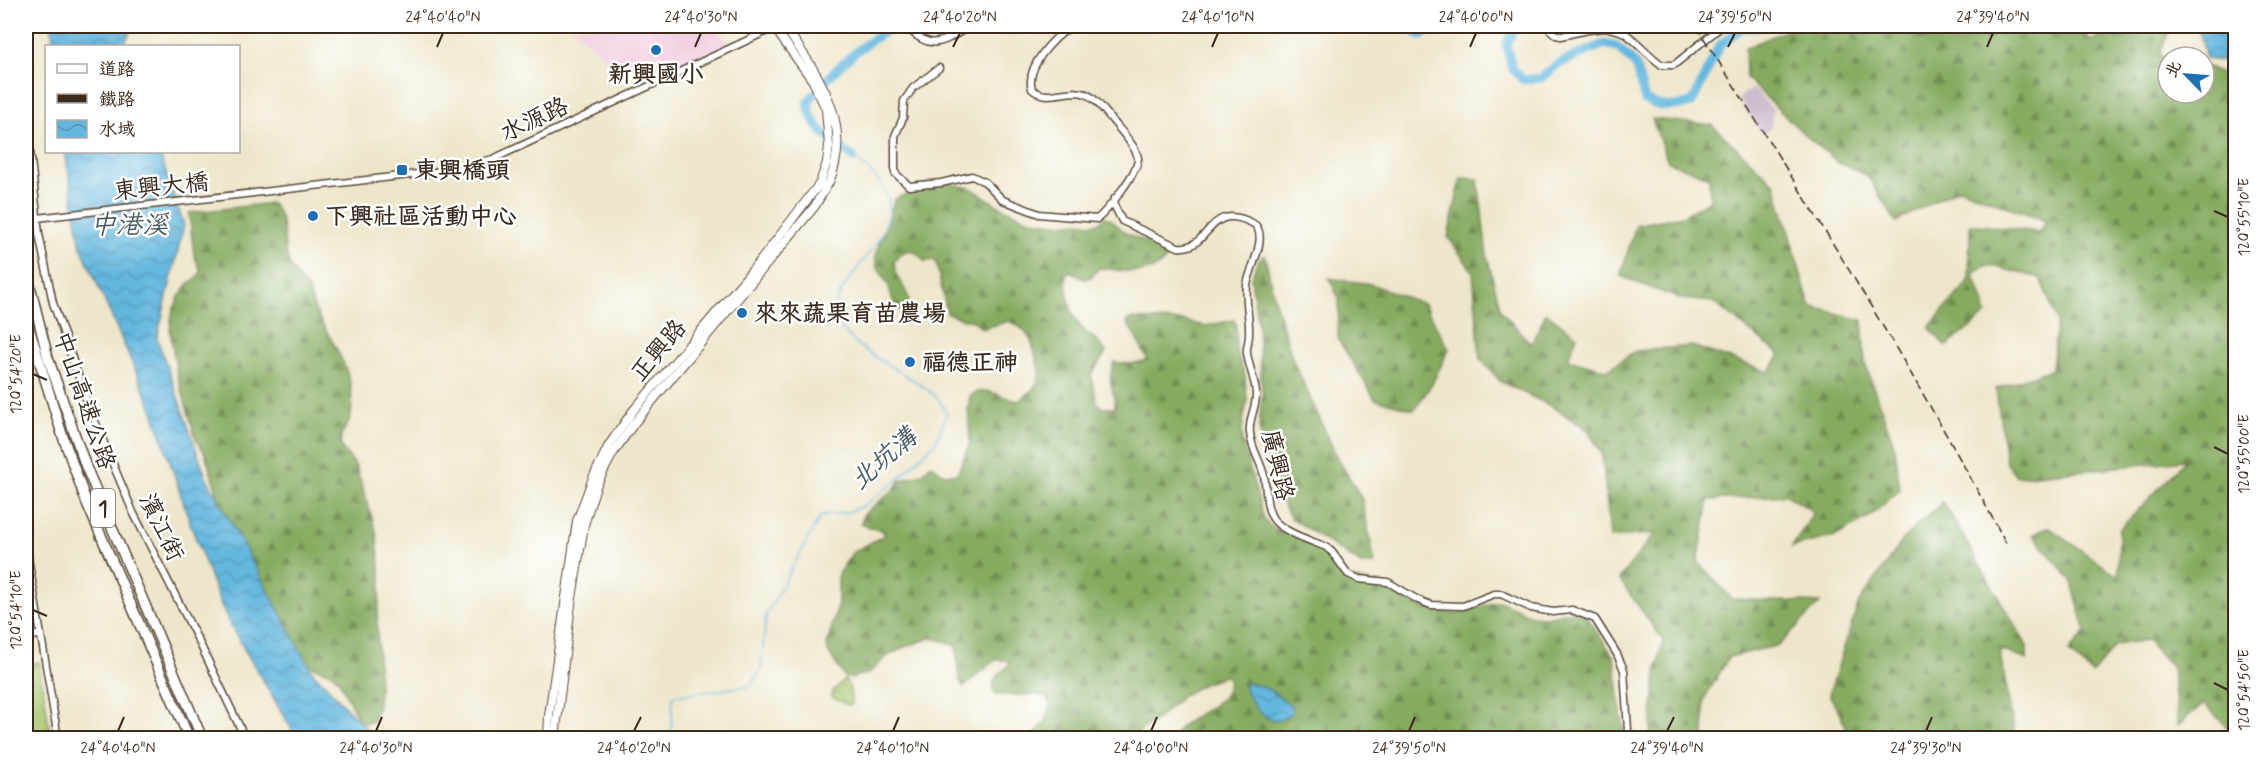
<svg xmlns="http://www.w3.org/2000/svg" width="2261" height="764" font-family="Mynerve,'LXGW WenKai TC',sans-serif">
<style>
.built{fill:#f2cfe1}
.railway{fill:#cfbdcf}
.forest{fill:url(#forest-firs);stroke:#606a3f;stroke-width:1.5}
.park{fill:url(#park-dots);stroke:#727846;stroke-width:1.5}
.water{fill:url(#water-waves);stroke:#4f707e;stroke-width:1.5}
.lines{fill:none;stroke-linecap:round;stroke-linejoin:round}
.stream{stroke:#63b7df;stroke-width:1.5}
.river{stroke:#63b7df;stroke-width:9}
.minor-casing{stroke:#564638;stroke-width:9}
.major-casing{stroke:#564638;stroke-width:10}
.highway-casing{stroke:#564638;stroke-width:12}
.minor{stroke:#fff;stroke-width:6}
.major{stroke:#fff;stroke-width:8}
.highway{stroke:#fff;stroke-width:9}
.rail{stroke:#3b2a1e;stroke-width:1.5;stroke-dasharray:9 4.5;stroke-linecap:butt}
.ticks{fill:none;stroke:#3b2a1e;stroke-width:2}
.poi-dot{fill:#1f6fb2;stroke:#fff;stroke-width:2}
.labels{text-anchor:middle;stroke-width:5;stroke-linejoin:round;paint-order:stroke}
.shield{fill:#fff;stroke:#766a62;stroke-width:1.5}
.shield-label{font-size:22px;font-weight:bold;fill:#3b2a1e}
.poi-label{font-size:24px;font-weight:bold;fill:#3b2a1e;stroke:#fff;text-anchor:start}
.street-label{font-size:24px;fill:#3b2a1e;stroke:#fff}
.water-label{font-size:26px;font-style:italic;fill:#495b62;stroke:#fff}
.neatline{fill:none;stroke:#3b2a1e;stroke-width:2}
.ticks-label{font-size:15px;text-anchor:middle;fill:#3b2a1e}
</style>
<defs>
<pattern id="forest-firs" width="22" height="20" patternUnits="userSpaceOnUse" patternTransform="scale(1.5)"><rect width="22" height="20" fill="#86ab60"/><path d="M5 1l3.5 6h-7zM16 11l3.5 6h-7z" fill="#6f8b4f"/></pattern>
<pattern id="park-dots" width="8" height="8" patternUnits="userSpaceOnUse" patternTransform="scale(1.5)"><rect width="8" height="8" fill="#a9c66d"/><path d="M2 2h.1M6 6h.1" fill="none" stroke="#92aa5e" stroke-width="1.8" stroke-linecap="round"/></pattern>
<pattern id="water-waves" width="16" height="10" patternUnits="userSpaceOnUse" patternTransform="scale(1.5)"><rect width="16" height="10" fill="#63b7df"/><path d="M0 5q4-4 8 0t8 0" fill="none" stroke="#5395b4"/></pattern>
</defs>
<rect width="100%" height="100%" fill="#fff"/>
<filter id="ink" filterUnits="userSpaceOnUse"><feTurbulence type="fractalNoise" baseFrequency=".0167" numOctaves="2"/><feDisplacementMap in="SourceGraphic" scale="12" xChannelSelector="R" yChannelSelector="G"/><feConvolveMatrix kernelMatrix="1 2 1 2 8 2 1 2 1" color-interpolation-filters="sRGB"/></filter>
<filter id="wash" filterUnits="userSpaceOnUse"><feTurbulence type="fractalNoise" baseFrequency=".008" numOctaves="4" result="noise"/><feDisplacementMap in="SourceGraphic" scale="24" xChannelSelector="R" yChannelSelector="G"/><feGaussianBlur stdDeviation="1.35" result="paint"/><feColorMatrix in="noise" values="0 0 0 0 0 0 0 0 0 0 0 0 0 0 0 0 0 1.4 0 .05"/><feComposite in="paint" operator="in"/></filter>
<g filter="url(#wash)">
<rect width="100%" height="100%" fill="#eee6ca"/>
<polygon class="built" points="571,26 711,26 731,43 666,73 657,56 619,73"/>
<polygon class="railway" points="1753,88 1773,110 1771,128 1762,134 1738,98"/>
<g class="forest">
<polygon points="1797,26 2078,26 2091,41 2118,32 2121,26 2171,26 2159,56 2168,57 2168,93 2204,93 2204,65 2235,80 2235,738 2232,738 2233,734 2204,703 2178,725 2172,667 2147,640 2116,645 2092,674 2069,652 2086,632 2071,580 2033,535 2048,527 2118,576 2119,530 2186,460 2017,477 2006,462 1996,389 2052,369 2057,320 2040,278 1988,265 1973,272 1987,314 1946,347 1929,327 1969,281 1970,224 2039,232 2046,221 1959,188 1896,222 1867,175 1839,163 1804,134 1746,78 1745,48"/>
<polygon points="1652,119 1712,125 1775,184 1810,306 1862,320 1865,364 1895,448 1900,490 1867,519 1836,536 1792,547 1814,512 1787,495 1709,500 1698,562 1732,599 1820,603 1779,645 1729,657 1704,699 1704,738 1650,738 1656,673 1663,640 1619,579 1655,533 1610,538 1602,454 1588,430 1553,407 1501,382 1480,359 1473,272 1448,237 1461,178 1478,179 1487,256 1501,311 1531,344 1546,313 1577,336 1568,359 1607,370 1635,351 1692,346 1769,372 1780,355 1713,302 1680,299 1620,276 1636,225 1683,216 1710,200 1709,177 1668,162"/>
<path d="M948,183L971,188L997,205L1030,220L1064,224L1077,222L1090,224L1098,223L1105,217C1114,219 1117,227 1125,232C1140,242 1155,240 1168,256C1154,280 1124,270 1099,268L1091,277L1084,279L1070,271L1066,274C1066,293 1070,319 1086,332C1095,338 1099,342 1106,352L1091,375L1097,402L1102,408H1115C1116,387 1105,387 1114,362L1131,364L1148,360L1127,322L1130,319L1183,321L1205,326L1234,320L1236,324V350L1245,376L1247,401L1242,429V441L1264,519L1270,526L1295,534L1315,545L1347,578L1377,584L1406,601L1430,609L1456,614L1499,601L1533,616L1546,617L1576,610L1587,617L1614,657L1622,720L1626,738H1172C1175,735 1177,730 1181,727C1195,712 1234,703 1228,677L1224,676L1201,685L1183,695L1162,715L1130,738H1032L1046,721L1051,705L1047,698L1040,695H998L994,693C990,674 1004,675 1010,662L1007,660H995L964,687C954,676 960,658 955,644L931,638L904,647L886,657L868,674L856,676L852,679L844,676L828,652L827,644L838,604V574L853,552L883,536L884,532C878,527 868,528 861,524L863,515L893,490L901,480L922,474L931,464L944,474H957L970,443L968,408L970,396C986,384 1001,398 1018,401C1027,395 1037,389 1039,376C1040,373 1037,366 1037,362C1033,343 1029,329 1009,321L982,329L974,321L962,319L947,313L936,262L932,260L925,262C913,247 906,246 894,262C895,267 895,272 897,276C902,287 912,295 908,308L901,311L893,301L888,284L877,267L875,255L895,199C912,190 930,189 948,183Z"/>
<path d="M271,203C288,218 281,244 289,264C293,273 302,281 308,290C312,297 312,305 316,312C328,336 346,360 351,387C352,398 353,409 350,419C347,427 338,436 341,445C343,453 353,459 356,467L376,531L379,556L381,581L377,622L379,689L378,706L373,721L365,724L358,719L339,680L333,674L309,665L298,655L220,502L205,453L196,439L177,374L170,331L172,313L179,297L189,283L197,278L201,271L194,255L189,213Z"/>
<polygon points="1265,255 1274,298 1293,360 1337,457 1362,499 1375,564 1361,564 1291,518 1277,495 1259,429 1262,394 1258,327 1251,278 1258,260"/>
<polygon points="1329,278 1371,284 1424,304 1449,349 1432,384 1414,410 1375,399 1338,339 1339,299"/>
<polygon points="1943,502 2027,646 2027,660 1999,649 2014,727 2012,738 1845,738 1846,726 1829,694 1859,602 1906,536"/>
</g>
<g class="park">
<polygon points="39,662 51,738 26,738 26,665"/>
<polygon points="845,679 850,689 852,704 848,705 831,697 834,690"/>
</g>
<g class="water">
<polygon points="52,26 133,26 123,46 53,46"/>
<polygon points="2198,26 2235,26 2235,65 2227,61 2206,59"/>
<polygon points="65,152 159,152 184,225 157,338 206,477 312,671 375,738 297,738 230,625 221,605 193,531 152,408 81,247"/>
<path d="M1248,683C1264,685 1279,695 1291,706L1292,712C1272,735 1249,704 1244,684Z"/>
</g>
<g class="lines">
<path class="stream" d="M671,738L673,696L750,686L761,670L766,615L820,517L849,512L865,505L897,480L935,443L947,414C944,409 941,402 937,398C908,369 848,354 833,312C836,304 839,294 844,287C878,236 922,209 854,158"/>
<g class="river">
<polyline points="1407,26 1420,36 1434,26"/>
<path d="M1516,26L1506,44L1512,68L1523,80L1541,78L1558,64L1604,44L1617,47L1635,64L1645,100C1661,109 1674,107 1692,103L1719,46L1741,28L1767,26"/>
<path d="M854,158C836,144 809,128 808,102C832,71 860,43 896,26"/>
</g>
</g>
</g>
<g filter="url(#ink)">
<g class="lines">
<g class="minor-casing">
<g id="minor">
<path d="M906,26C931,53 943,42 970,26"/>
<path d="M1546,26L1556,35L1561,36C1581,32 1607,22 1626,34C1639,43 1649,56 1662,65H1674L1722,26"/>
<path d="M939,68L913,88L904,101L903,118L895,136V173L909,186L941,183L972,176L985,182L1003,200L1039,214L1097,219C1107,211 1139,171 1138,158C1136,146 1120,130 1112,120C1105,112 1096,98 1086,94C1069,87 1047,103 1032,89C1025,66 1054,38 1071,26"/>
<polyline points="26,113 39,234 53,303 89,407 133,512 201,646 245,738"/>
<path d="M1115,198L1114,205L1122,221L1178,247C1211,251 1206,200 1252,223C1271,232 1249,270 1247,285C1245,303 1250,318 1249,335C1249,341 1246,347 1247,353C1249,367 1255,380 1256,393C1257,407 1248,419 1250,433C1251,449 1261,461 1264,476C1267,490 1265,509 1274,520C1283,532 1312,541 1326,547L1332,552L1348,574L1359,579L1388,582L1418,600L1431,605L1463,606L1494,594H1501L1531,608L1553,612L1572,610L1595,619L1617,654L1624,670L1628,730L1631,738"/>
<polyline points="26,221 37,218 444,171 493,159 778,26"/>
<polyline points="26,545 58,738"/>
<polyline points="26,638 41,634"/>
</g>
</g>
<g class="major-casing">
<g id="major">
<polyline points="548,738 549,715 577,521 593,478 609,445 633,411 761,260 820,183 827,162 829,146 826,109 813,81 773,26"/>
<path d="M555,738L571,604L584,525L596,486L613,453L635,422L815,206C819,198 825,190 829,182C855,123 816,71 784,26"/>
</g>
</g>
<g class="highway-casing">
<g id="highway">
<polyline points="26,270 48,358 86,467 202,738"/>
<polyline points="26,318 62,434 86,501 189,738"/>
</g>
</g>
<use href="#minor" class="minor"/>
<use href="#major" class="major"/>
<use href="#highway" class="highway"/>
<path class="rail" d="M1696,26C1805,197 1913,368 2008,547"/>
</g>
</g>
<path class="ticks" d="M437,47L443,33M695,47L701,33M953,47L960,33M1212,47L1218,33M1470,47L1476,33M1728,47L1735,33M1987,47L1993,33M2214,211L2228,217M33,374L47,380M2214,447L2228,454M33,610L47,616M2214,683L2228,690M118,731L124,717M376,731L382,717M634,731L641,717M893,731L899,717M1151,731L1157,717M1409,731L1415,717M1667,731L1674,717M1926,731L1932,717"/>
<g class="poi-dot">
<circle cx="656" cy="50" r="6"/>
<rect x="396" y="164" width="12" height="12" rx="3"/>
<circle cx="313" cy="216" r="6"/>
<circle cx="742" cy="313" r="6"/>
<circle cx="910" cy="362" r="6"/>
</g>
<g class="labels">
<rect class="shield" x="91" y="489" width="24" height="38" rx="4.5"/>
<g class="shield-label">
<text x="103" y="516">1</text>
</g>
<g class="poi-label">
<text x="656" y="82" text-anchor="middle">新興國小</text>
<text x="414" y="178">東興橋頭</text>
<text x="325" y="224">下興社區活動中心</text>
<text x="754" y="321">來來蔬果育苗農場</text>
<text x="922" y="370">福德正神</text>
</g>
<g class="street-label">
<text transform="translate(534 119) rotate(-25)" y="8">水源路</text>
<text transform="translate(161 186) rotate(-6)" y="8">東興大橋</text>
<text transform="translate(658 350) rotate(-50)" y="8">正興路</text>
<text transform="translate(85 400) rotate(71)" y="8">中山高速公路</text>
<text transform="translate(1278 465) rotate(77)" y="8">廣興路</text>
<text transform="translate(162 527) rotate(64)" y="8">濱江街</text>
</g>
<g class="water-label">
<text x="129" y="233">中港溪</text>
<text transform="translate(883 458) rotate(-41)" y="9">北坑溝</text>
</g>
</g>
<rect width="2261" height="764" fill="none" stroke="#fff" stroke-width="66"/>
<rect x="45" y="45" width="195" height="108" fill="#ffffff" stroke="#b1aaa5" stroke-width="1.5"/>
<rect x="57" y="64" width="30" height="9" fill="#ffffff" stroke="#b1aaa5" stroke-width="1.5"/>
<text x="99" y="75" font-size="18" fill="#3b2a1e">道路</text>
<rect x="57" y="94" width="30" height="9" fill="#3b2a1e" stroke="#b1aaa5" stroke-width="1.5"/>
<text x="99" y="105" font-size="18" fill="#3b2a1e">鐵路</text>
<rect x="57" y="120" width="30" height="18" fill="url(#water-waves)" stroke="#b1aaa5" stroke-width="1.5"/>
<text x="99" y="135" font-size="18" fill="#3b2a1e">水域</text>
<g transform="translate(2186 75) rotate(295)"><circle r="28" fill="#ffffff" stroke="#b1aaa5" stroke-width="1.5"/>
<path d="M0-4.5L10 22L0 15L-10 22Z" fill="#1f6fb2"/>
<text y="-9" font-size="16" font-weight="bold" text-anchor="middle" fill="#3b2a1e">北</text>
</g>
<rect x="33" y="33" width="2195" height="698" class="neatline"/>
<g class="ticks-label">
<text x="443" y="22">24°40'40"N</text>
<text x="701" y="22">24°40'30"N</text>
<text x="960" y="22">24°40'20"N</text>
<text x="1218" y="22">24°40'10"N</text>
<text x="1476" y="22">24°40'00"N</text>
<text x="1735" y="22">24°39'50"N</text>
<text x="1993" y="22">24°39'40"N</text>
<text transform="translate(2244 217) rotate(-90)" y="5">120°55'10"E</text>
<text transform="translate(16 374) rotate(-90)" y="5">120°54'20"E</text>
<text transform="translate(2244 454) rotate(-90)" y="5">120°55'00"E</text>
<text transform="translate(16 610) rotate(-90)" y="5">120°54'10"E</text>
<text transform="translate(2244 690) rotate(-90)" y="5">120°54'50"E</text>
<text x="118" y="753">24°40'40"N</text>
<text x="376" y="753">24°40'30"N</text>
<text x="634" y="753">24°40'20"N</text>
<text x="893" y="753">24°40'10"N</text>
<text x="1151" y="753">24°40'00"N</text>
<text x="1409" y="753">24°39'50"N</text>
<text x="1667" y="753">24°39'40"N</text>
<text x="1926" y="753">24°39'30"N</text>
</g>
</svg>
